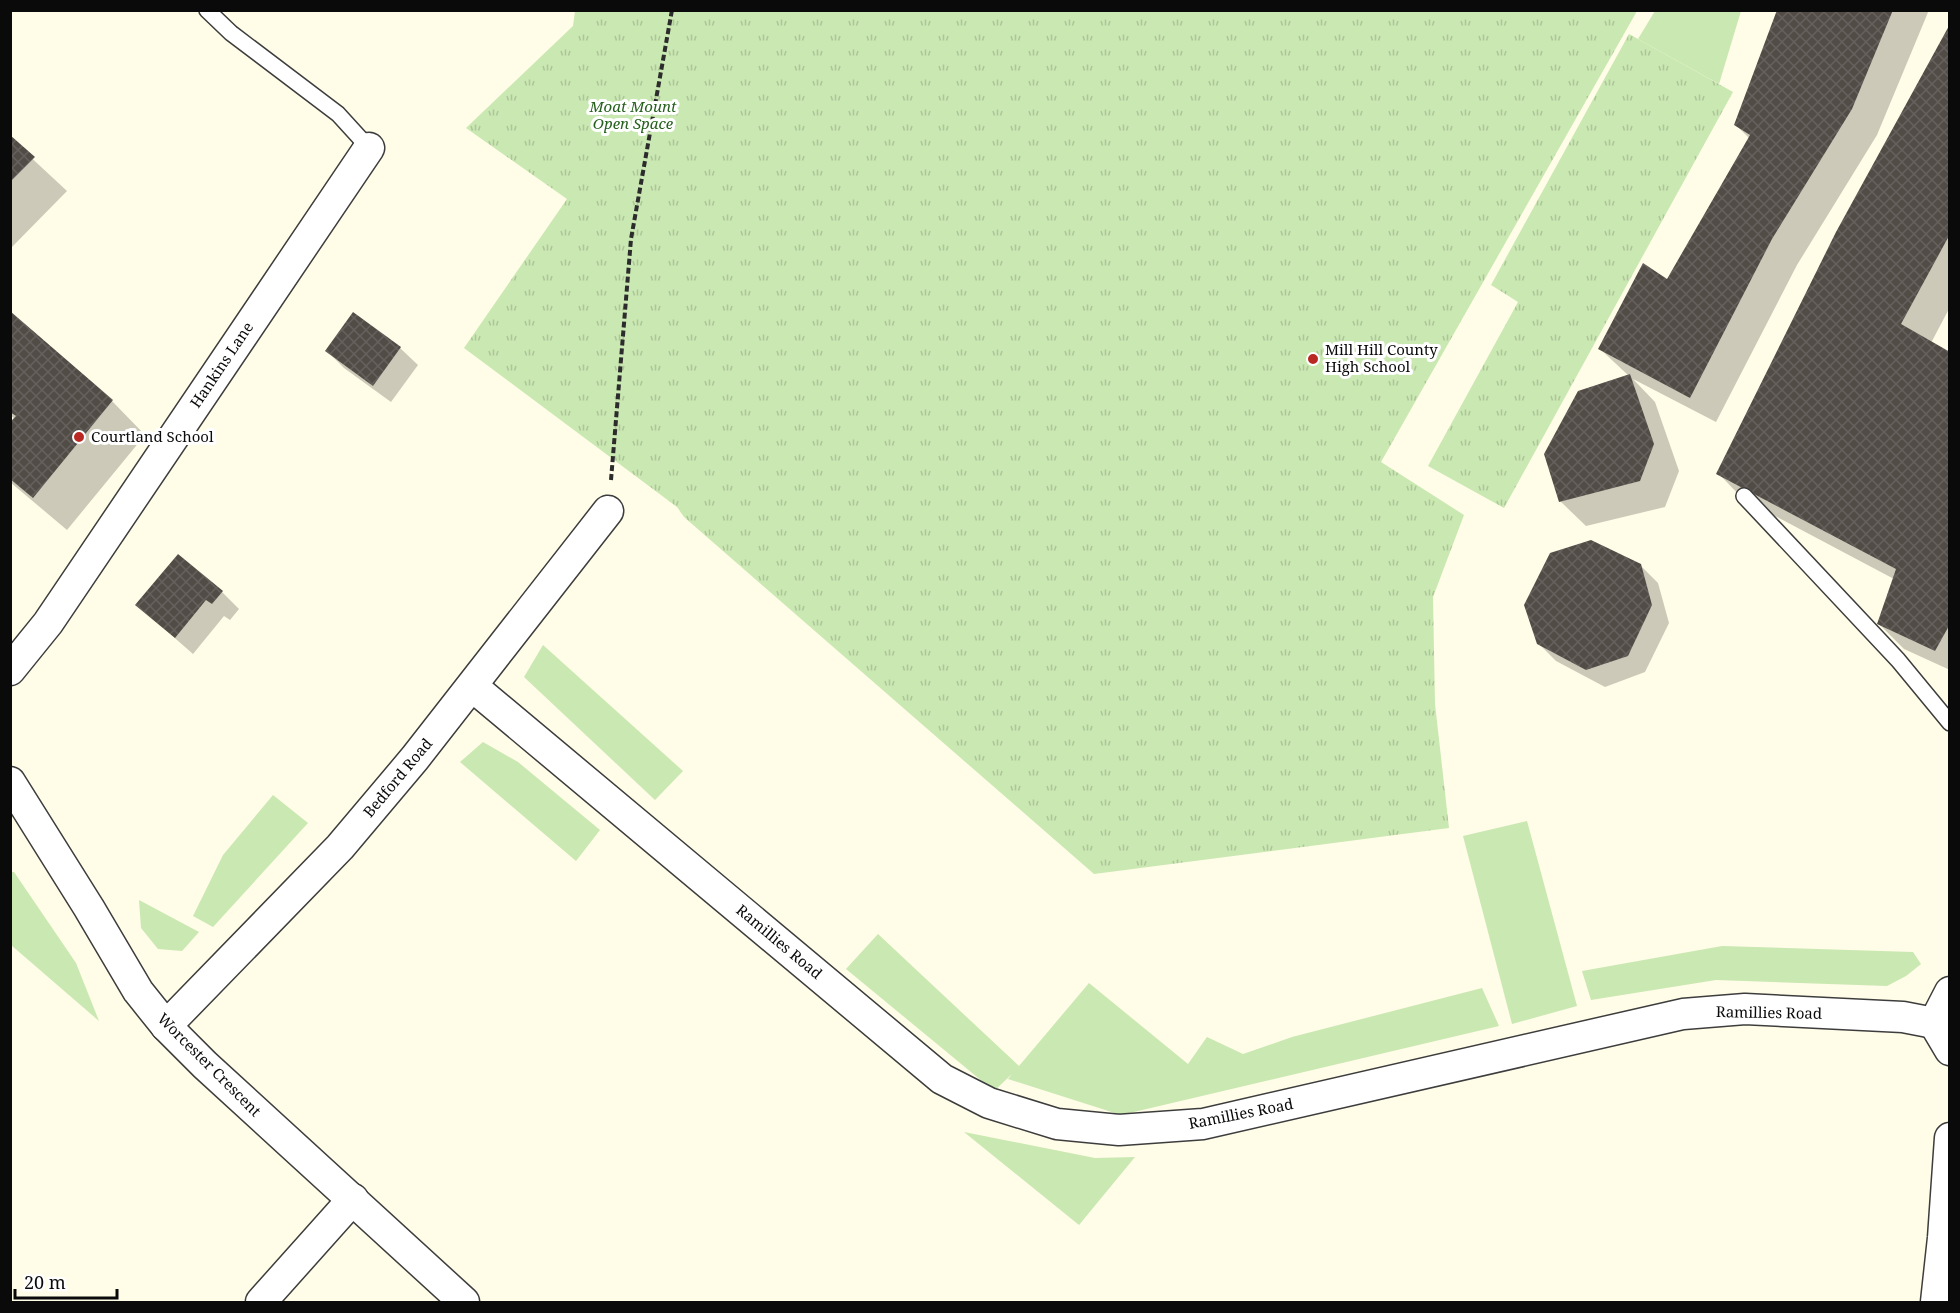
<svg xmlns="http://www.w3.org/2000/svg" width="1960" height="1313" font-family="'Noto Serif',serif">
<style>
.grass{fill:#cae8b2}
.park{fill:url(#park-tufts)}
.shadow{fill:#0003}
.building{fill:url(#building-cross-hatch)}
.lines{fill:none;stroke-linecap:round;stroke-linejoin:round}
.service-casing{stroke:#3d3d3d;stroke-width:18}
.minor-casing{stroke:#3d3d3d;stroke-width:33}
.path{stroke:#2c2c2c;stroke-width:4;stroke-dasharray:6 3;stroke-linecap:butt}
.service{stroke:#fff;stroke-width:15}
.minor{stroke:#fff;stroke-width:30}
.poi-dot{fill:#b92823;stroke:#fff;stroke-width:2}
.labels{text-anchor:middle;stroke-width:6;stroke-linejoin:round;paint-order:stroke}
.park-label{font-size:15px;font-style:italic;fill:#25601c;stroke:#fff}
.poi-label{font-size:15px;fill:#0a0a0a;stroke:#fff;text-anchor:start}
.street-label{font-size:15px;fill:#0a0a0a;stroke:#fff}
</style>
<defs>
<pattern id="park-tufts" width="24" height="20" patternUnits="userSpaceOnUse" patternTransform="scale(1.5)"><rect width="24" height="20" fill="#cae8b2"/><path d="M3 7l-1-3M5 7V3M7 7l1-3M15 17l-1-3M17 17v-4M19 17l1-3" fill="none" stroke="#acc698"/></pattern>
<pattern id="building-cross-hatch" width="8" height="8" patternUnits="userSpaceOnUse" patternTransform="scale(1.5)"><rect width="8" height="8" fill="#524c47"/><path d="M0 0l8 8M0 8l8-8" fill="none" stroke="#66615d"/></pattern>
</defs>
<rect width="100%" height="100%" fill="#fffce7"/>
<g class="grass">
<polygon points="1655,11 1741,11 1719,84 1638,39"/>
<polygon points="543,645 683,771 655,800 524,677"/>
<polygon points="483,742 518,762 600,830 576,861 460,762"/>
<polygon points="273,795 308,823 213,927 193,916 223,855"/>
<polygon points="1527,821 1577,1006 1512,1024 1463,836"/>
<polygon points="11,872 14,872 76,963 99,1021 11,945"/>
<polygon points="139,900 199,932 182,951 158,949 141,928"/>
<polygon points="878,934 1019,1066 1089,983 1188,1064 1207,1037 1243,1054 1292,1037 1482,988 1499,1026 1121,1115 1008,1079 1012,1074 994,1091 846,969"/>
<polygon points="1722,946 1913,952 1921,964 1906,976 1887,986 1716,980 1591,1000 1582,971"/>
<polygon points="964,1132 1095,1158 1135,1157 1079,1225"/>
</g>
<g class="park">
<polygon points="575,11 1637,11 1381,462 1464,515 1433,597 1435,704 1449,828 1094,874 684,517 677,507 464,348 567,199 466,128 573,26"/>
<polygon points="1629,34 1733,92 1504,508 1428,466 1518,302 1491,285"/>
</g>
<g class="shadow">
<polygon points="1779,10 1929,10 1877,135 1797,265 1716,422 1633,379 1655,402 1679,471 1665,507 1586,526 1560,501 1629,376 1599,348 1668,281 1750,139 1735,124"/>
<polygon points="1950,27 1950,307 1931,343 1950,353 1950,670 1904,649 1879,624 1894,579 1743,499 1718,473"/>
<polygon points="10,138 67,191 10,249"/>
<polygon points="10,313 112,401 145,435 67,530 10,482 10,425 15,419 10,415"/>
<polygon points="353,314 400,348 418,365 391,402 344,368 327,351"/>
<polygon points="1640,565 1658,583 1669,623 1645,672 1605,687 1556,661 1538,643"/>
<polygon points="222,592 239,609 230,620 224,616 193,654 137,605"/>
</g>
<g class="building">
<polygon points="1777,10 1893,10 1852,109 1772,239 1690,398 1598,349 1643,263 1667,279 1750,135 1734,125"/>
<polygon points="1950,24 1950,234 1901,324 1950,352 1950,624 1935,651 1877,624 1896,569 1716,474 1836,232"/>
<polygon points="10,135 35,157 10,182"/>
<polygon points="10,311 113,400 33,498 10,479 10,422 16,416 10,412"/>
<polygon points="353,312 401,347 373,386 325,351"/>
<polygon points="1630,374 1654,444 1640,481 1559,502 1544,454 1578,391"/>
<polygon points="1591,540 1641,564 1652,605 1628,656 1586,670 1537,644 1524,605 1550,553"/>
<polygon points="178,554 223,591 212,604 206,600 175,638 135,605"/>
</g>
<g class="lines">
<g class="service-casing">
<g id="service">
<polyline points="207,10 231,33 338,114 369,148"/>
<polyline points="1744,496 1898,660 1950,723"/>
</g>
</g>
<g class="minor-casing">
<g id="minor">
<polyline points="10,670 48,623 369,148"/>
<polyline points="472,686 942,1079 989,1103 1057,1124 1119,1130 1203,1124 1683,1014 1745,1009 1903,1017 1934,1023"/>
<polyline points="10,782 89,908 138,991 166,1026 205,1065 464,1302"/>
<polyline points="1934,1023 1950,992"/>
<polyline points="1934,1023 1950,1050"/>
<polyline points="166,1026 340,847 415,758 608,511"/>
<polyline points="261,1302 353,1199"/>
<polyline points="1936,1302 1943,1238 1950,1138"/>
</g>
</g>
<polyline class="path" points="611,480 631,239 672,10"/>
<use href="#service" class="service"/>
<use href="#minor" class="minor"/>
</g>
<g class="poi-dot">
<circle cx="1313" cy="359" r="6"/>
<circle cx="79" cy="437" r="6"/>
</g>
<g class="labels">
<g class="park-label">
<text x="633" y="112">Moat Mount<tspan x="633" dy="17">Open Space</tspan></text>
</g>
<g class="poi-label">
<text x="1325" y="355">Mill Hill County<tspan x="1325" dy="17">High School</tspan></text>
<text x="91" y="442">Courtland School</text>
</g>
<g class="street-label">
<text transform="translate(222 365) rotate(-56)" y="5">Hankins Lane</text>
<text transform="translate(398 778) rotate(-50)" y="5">Bedford Road</text>
<text transform="translate(779 942) rotate(40)" y="5">Ramillies Road</text>
<text transform="translate(1769 1013) rotate(1)" y="5">Ramillies Road</text>
<text transform="translate(209 1065) rotate(45)" y="5">Worcester Crescent</text>
<text transform="translate(1241 1114) rotate(-11)" y="5">Ramillies Road</text>
</g>
</g>
<rect width="1960" height="1313" fill="none" stroke="#0a0a0a" stroke-width="24"/>
<path d="M15 1289v9h102v-9" fill="none" stroke="#0a0a0a" stroke-width="3"/>
<text x="24" y="1289" font-size="18" fill="#0a0a0a" stroke="#ffffff" stroke-width="4.5" paint-order="stroke">20 m</text>
</svg>
